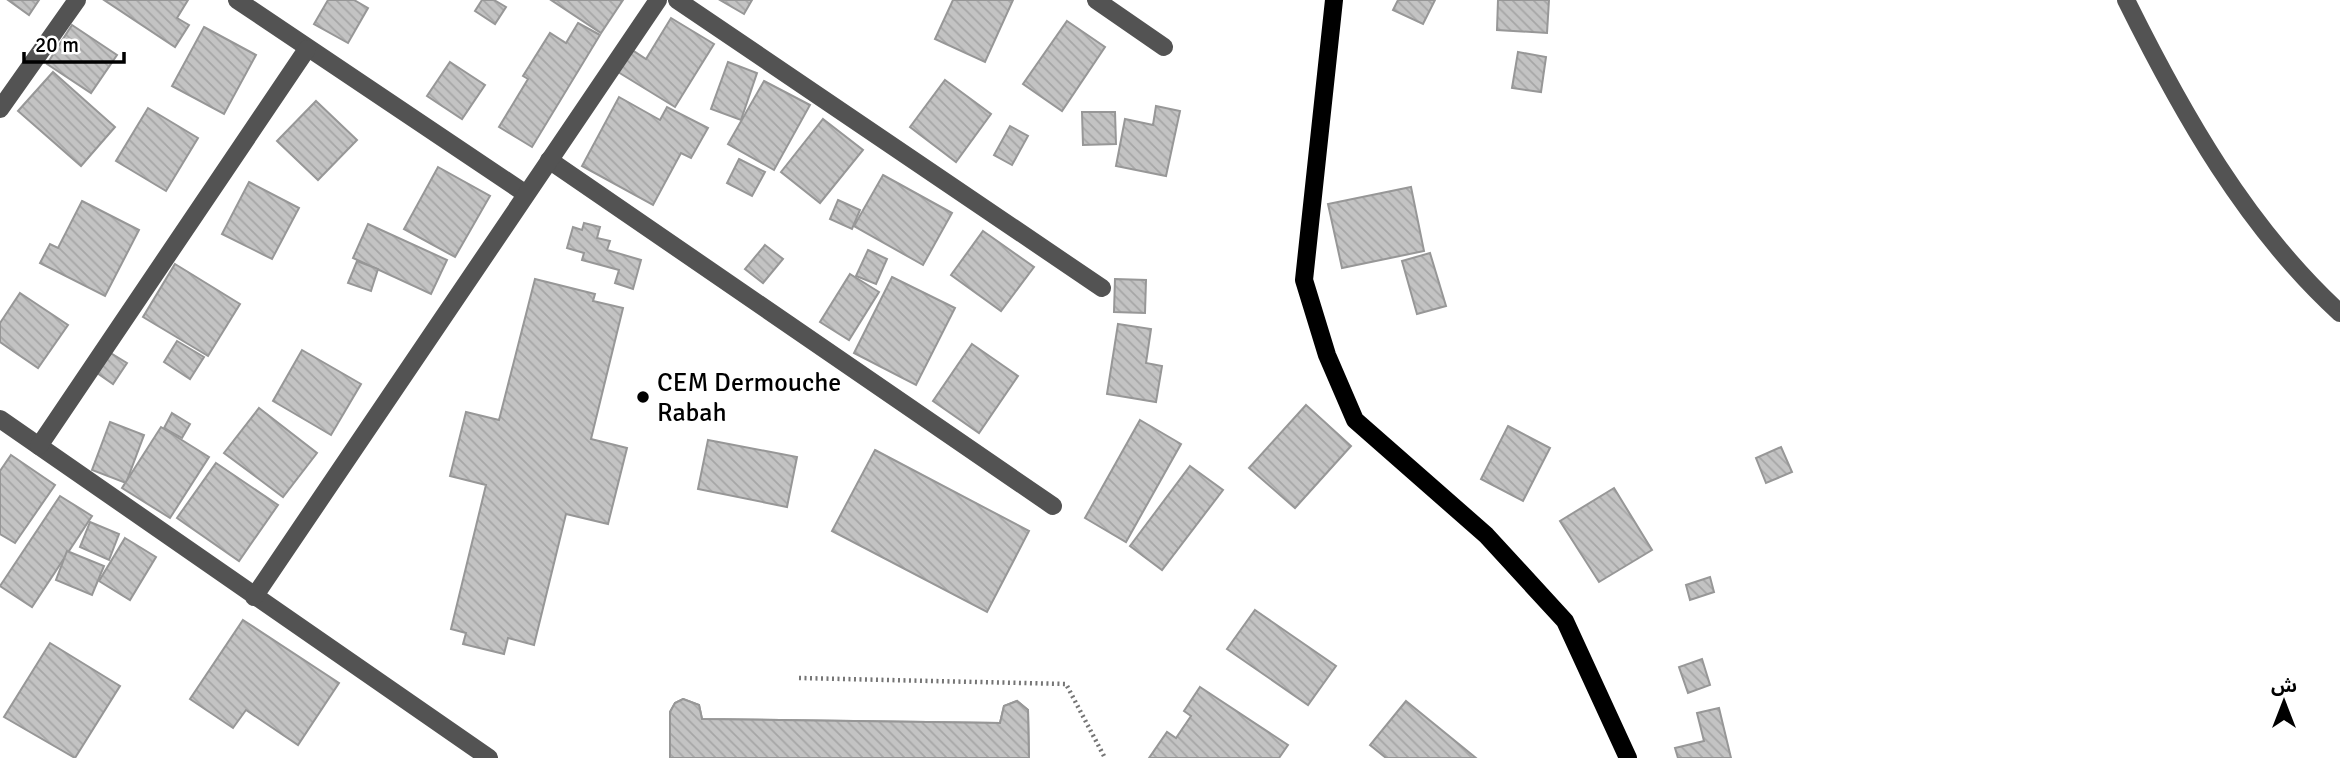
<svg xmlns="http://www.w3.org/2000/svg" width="2340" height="758" font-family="Signika,'Noto Sans Arabic',sans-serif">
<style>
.building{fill:url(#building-back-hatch);stroke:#979797;stroke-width:2}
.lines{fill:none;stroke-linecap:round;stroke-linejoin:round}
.path{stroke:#757575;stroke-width:4.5;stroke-dasharray:2 3.5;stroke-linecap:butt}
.minor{stroke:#535353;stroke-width:18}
.major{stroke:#000;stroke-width:18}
.poi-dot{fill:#000;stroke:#fff;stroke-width:2.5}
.labels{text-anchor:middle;stroke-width:6;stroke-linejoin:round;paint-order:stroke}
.poi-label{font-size:26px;fill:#000;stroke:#fff;text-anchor:start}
</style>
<defs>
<pattern id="building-back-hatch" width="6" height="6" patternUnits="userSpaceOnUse" patternTransform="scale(1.75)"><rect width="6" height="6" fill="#c3c3c3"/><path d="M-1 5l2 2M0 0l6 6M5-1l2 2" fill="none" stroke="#a6a6a6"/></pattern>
</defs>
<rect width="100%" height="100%" fill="#fff"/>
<g class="building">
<polygon points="8,0 39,0 29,15"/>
<polygon points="104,0 188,0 177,18 189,25 175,47"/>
<polygon points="328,0 354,0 368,8 348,43 314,24"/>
<polygon points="482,0 494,0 506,7 495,24 475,11"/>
<polygon points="551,0 623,0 601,33"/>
<polygon points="720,0 752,0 744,14"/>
<polygon points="953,0 1013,0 985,62 935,39"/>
<polygon points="1398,0 1435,0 1423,24 1393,10"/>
<polygon points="1498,0 1549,0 1547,33 1497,30"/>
<polygon points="671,18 714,44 675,107 618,72 632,50 646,59"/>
<polygon points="1067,21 1105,47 1062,111 1023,84"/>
<polygon points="578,23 600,35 532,147 499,127 528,79 523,76 550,33 566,43"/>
<polygon points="72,25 117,55 91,93 47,64"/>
<polygon points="204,27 256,55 224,114 172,86"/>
<polygon points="1518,52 1546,57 1541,92 1512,88"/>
<polygon points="450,62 485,85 462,119 427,96"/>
<polygon points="728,62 757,73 741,120 711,109"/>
<polygon points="53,72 115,127 81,166 18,111"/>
<polygon points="945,80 991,114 956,162 910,127"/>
<polygon points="764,81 810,105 774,170 728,144"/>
<polygon points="619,97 660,120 667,107 708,128 691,158 681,153 653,205 582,166"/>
<polygon points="316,101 357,140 318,180 277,141"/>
<polygon points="1156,106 1180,111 1166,176 1116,166 1125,119 1153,125"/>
<polygon points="148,108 198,138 166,191 116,161"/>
<polygon points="1082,112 1115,112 1116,144 1083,145"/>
<polygon points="823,119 863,150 820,203 781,172"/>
<polygon points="1010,126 1028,136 1012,165 994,155"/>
<polygon points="739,159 765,172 752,196 727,183"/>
<polygon points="438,167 490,196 455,257 404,229"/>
<polygon points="883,175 952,213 923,265 854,226"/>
<polygon points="249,182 299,208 272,259 222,234"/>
<polygon points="1411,187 1424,251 1342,268 1328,204"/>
<polygon points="838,200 860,210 852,229 830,219"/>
<polygon points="82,201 139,230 105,296 40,263 50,244 58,248"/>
<polygon points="584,223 600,227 597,238 610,241 607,250 641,260 633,289 615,283 619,270 582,260 584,253 567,248 573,227 582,230"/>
<polygon points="368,224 447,260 431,294 353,258"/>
<polygon points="983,231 1034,267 1001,311 951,275"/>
<polygon points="765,245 783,259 763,283 745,269"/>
<polygon points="868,250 887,259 876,284 856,276"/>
<polygon points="1430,253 1446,306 1417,314 1402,261"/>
<polygon points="357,261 378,269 371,291 348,283"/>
<polygon points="175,264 240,304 208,356 143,317"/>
<polygon points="850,274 879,292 849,340 820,322"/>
<polygon points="892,277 955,308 916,385 854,353"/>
<polygon points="535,279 595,294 593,301 623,308 591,439 627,448 608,524 566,514 534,645 508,638 504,654 463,644 466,633 451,629 486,485 450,476 466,412 499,420"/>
<polygon points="1115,279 1146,280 1145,313 1114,312"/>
<polygon points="20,293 68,325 38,368 0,342 0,323"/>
<polygon points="1118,324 1151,329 1146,363 1162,366 1156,402 1107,394"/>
<polygon points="177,341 204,357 190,379 164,362"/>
<polygon points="972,344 1018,376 979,433 933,401"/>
<polygon points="302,350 361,384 331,435 273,401"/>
<polygon points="109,352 127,363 113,384 97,373"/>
<polygon points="1306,405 1351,446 1295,508 1249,468"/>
<polygon points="259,408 317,453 283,497 224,453"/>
<polygon points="172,413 190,424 182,438 164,428"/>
<polygon points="1140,420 1181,444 1126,542 1085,518"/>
<polygon points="110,422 144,435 126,483 92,470"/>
<polygon points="1508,426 1550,448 1523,501 1481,479"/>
<polygon points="161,427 209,457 170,518 122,488"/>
<polygon points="708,440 797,457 787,507 698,489"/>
<polygon points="1781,447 1792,472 1766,483 1756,458"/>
<polygon points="875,450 1029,531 987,612 832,531"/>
<polygon points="11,455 55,485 15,543 0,534 0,471"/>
<polygon points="216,463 278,505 239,561 177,518"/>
<polygon points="1190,466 1223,490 1162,570 1130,546"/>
<polygon points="1614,488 1652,550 1599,582 1560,521"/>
<polygon points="60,496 92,516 32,607 0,586"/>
<polygon points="90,522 119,534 109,560 80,547"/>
<polygon points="125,538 156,557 130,600 99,581"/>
<polygon points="67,551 104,566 92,595 56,580"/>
<polygon points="1710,577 1714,592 1690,600 1686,585"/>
<polygon points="1255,610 1336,666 1308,705 1227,649"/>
<polygon points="243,620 339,683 298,745 246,710 233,728 190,699"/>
<polygon points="50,643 120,686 75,758 4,717"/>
<polygon points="1702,659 1710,685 1688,693 1679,667"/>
<polygon points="1200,687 1288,745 1279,758 1149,758 1167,732 1176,738 1191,716 1184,711"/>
<polygon points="683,699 699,705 702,719 1000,723 1004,706 1017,701 1028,710 1029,758 670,758 670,712 675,703"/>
<polygon points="683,699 699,705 702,719 1000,723 1004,706 1017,701 1028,710 1029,758 670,758 670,712 675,703"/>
<polygon points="1406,701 1476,758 1386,758 1370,745"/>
<polygon points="1719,708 1731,758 1678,758 1675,748 1704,741 1697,713"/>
</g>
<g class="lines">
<polyline class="path" points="799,678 1066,684 1105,758"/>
<g class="minor">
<polyline points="237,0 526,194"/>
<polyline points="677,0 1102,288"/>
<polyline points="1096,0 1164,47"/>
<path d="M2126,0C2182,113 2246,227 2340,313"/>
<polyline points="0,109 77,0"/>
<polyline points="549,160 1053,506"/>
<polyline points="0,419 489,758"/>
<polyline points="39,446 307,49"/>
<polyline points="254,597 658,0"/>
</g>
<polyline class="major" points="1334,0 1304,280 1327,355 1355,420 1486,535 1565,621 1628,758"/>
</g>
<circle class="poi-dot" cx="643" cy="397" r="7"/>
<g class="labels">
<g class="poi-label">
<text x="657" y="391">CEM Dermouche<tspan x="657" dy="30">Rabah</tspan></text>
</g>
</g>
<g transform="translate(2284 702)" stroke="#ffffff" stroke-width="5" paint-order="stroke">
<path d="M0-5L12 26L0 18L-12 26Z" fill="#000000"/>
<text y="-10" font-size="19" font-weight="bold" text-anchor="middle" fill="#000000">ش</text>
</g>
<path d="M24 52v10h100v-10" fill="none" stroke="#000000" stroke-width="3.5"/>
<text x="35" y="52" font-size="21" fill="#000000" stroke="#ffffff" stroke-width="5" paint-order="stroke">20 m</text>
</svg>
